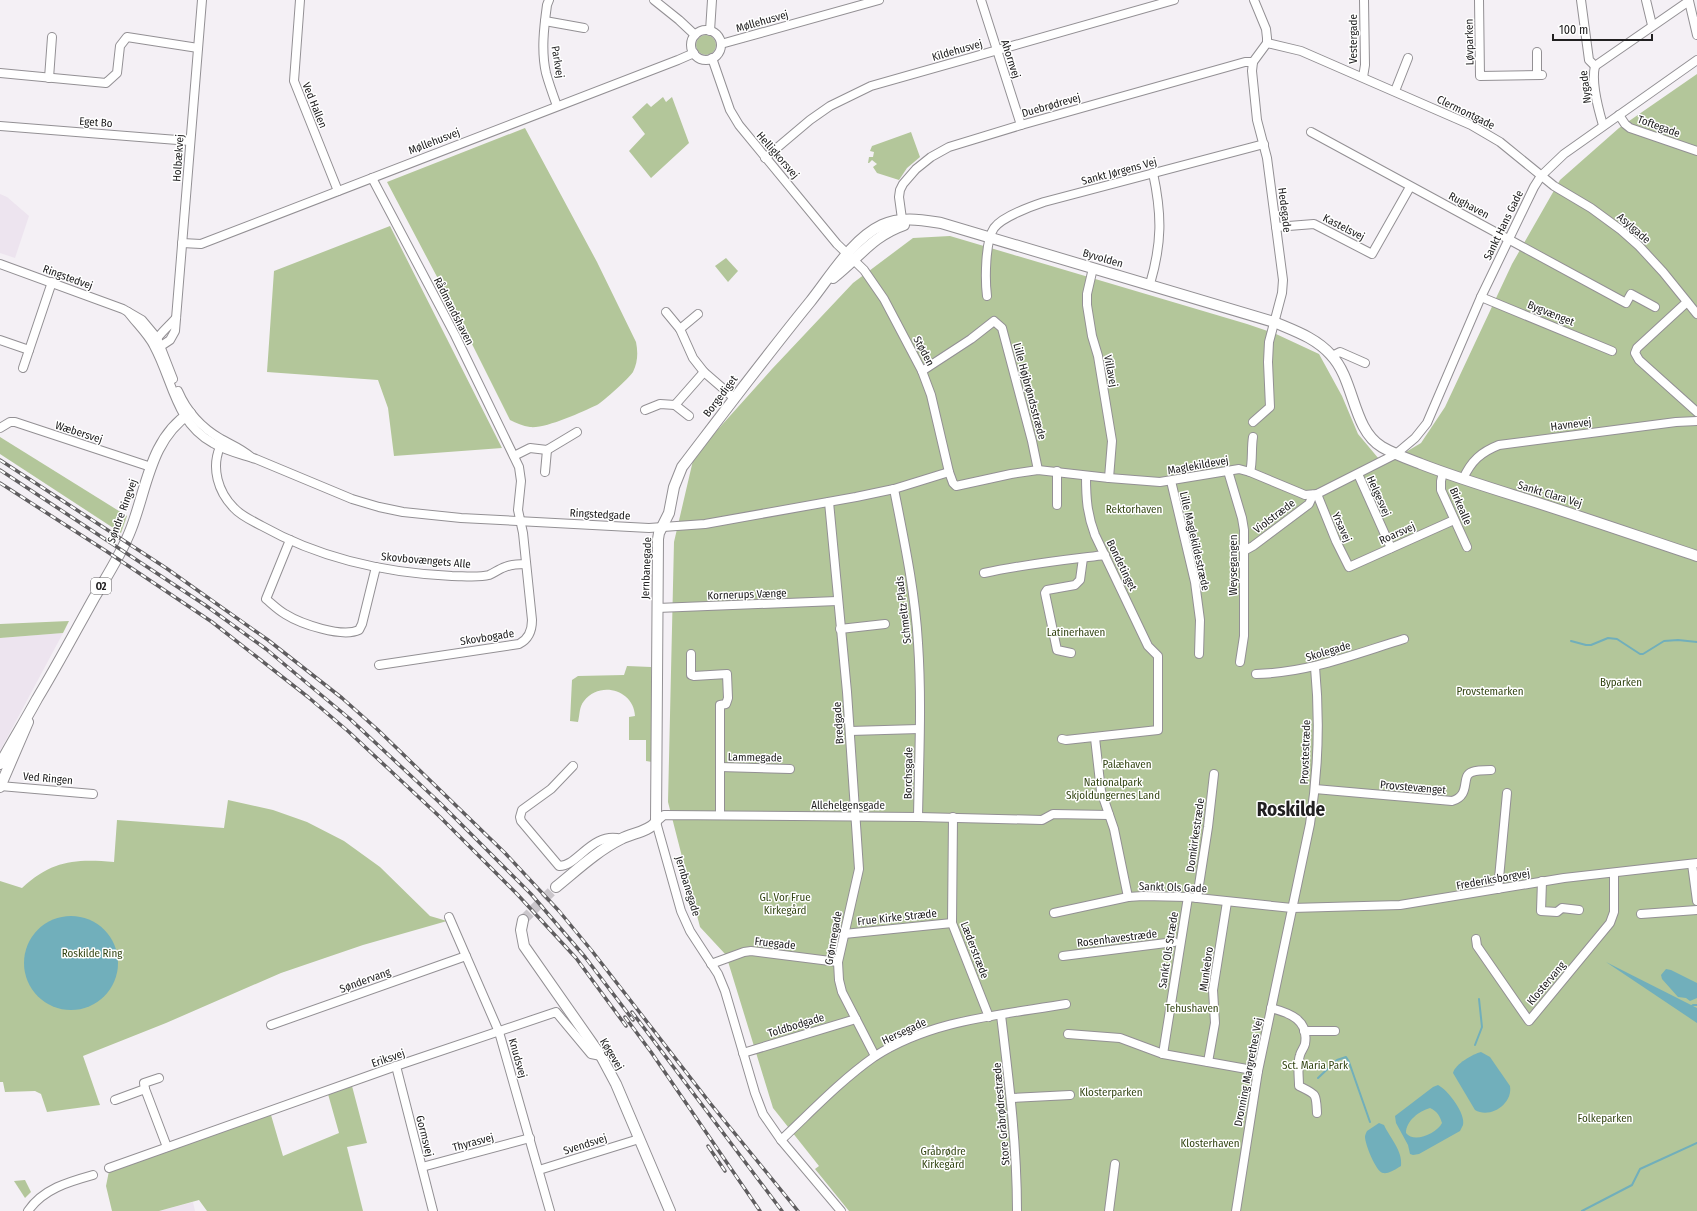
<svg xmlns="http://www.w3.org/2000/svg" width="1697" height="1211" font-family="'Fira Sans Condensed',sans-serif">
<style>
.built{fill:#ede4ef}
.green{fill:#b3c69a}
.water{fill:#71afbb;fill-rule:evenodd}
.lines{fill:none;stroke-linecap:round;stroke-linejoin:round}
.stream{stroke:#71afbb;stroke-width:2}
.major-tunnel{stroke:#cac6cb;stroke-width:10;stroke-dasharray:10 5;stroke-linecap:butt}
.minor-casing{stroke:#939094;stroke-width:10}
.major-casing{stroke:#939094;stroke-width:12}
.minor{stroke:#fff;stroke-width:8}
.major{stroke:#fff;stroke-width:10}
.rail-casing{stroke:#5f5d5f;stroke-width:3.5}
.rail{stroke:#fff;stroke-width:2;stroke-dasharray:6;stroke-linecap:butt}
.labels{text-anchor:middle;stroke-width:3;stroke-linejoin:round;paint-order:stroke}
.shield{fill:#fff;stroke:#646364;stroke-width:1}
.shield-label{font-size:10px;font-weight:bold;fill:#212021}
.street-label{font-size:11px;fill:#212021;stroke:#fff}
.park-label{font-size:11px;fill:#334513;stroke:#fff}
.town-label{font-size:19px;font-weight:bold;fill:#212021;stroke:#fff}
</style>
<rect width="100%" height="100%" fill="#f4f0f5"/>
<g class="built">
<polygon points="0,194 7,197 29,216 15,258 0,253"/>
<polygon points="63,633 0,751 0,638"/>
<polygon points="193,1202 195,1211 159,1211"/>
</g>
<g class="green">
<circle cx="706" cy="45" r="10"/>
<polygon points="1697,74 1697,1211 849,1211 815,1169 819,1166 773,1108 726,955 700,927 668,802 674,542 694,456 772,369 853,283 913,238 950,236 1247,324 1276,334 1319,354 1342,396 1358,434 1384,465 1421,443 1445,407 1512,264 1560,180 1619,128"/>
<polygon points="663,97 666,102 672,97 689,143 651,178 629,151 645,134 632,117 647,103 651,107"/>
<path d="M525,128L597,262L636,342C638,352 638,362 633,372C628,379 605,400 597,405C582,412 545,429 530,427C523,426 516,423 510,420L464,328L387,182Z"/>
<polygon points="911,132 920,157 907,168 899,180 877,173 873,167 877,164 872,160 869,163 868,163 869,157 873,157 874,152 870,151 872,146"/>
<polygon points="390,226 502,448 394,456 388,408 378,380 267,372 274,271"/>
<polygon points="726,258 738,271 728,282 715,266"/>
<polygon points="0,437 127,516 121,533 0,454"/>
<polygon points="69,621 63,633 0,638 0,624"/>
<path d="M627,666L651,667L652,762L646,761V740H629V717L635,716C634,690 600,680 584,701C579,707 580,714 578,722L570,721L572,680L578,676L624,675Z"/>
<path d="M228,800L273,810L307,822L344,841L380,867L430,916L447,921L363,945L281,973L166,1023L83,1056L100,1105L47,1112L41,1094L35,1091L5,1092L3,1082H0V881L22,888C53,860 75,859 114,862L117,820L224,828Z"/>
<polygon points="352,1086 367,1143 347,1147 363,1211 207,1211 199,1200 159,1211 112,1211 106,1186 109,1171 271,1115 283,1156 339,1133 328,1094"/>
<polygon points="25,1180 31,1192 25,1198 14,1181"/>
</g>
<g class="water">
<circle cx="71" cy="963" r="47"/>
<polygon points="1606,962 1697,1008 1697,1023"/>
<polygon points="1666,969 1671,970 1697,983 1697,998 1690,1001 1686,998 1678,997 1662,979 1661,975"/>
<path d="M1481,1052L1490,1057L1510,1086C1513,1104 1490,1119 1475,1110L1453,1073C1455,1064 1473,1054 1481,1052Z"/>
<path d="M1438,1085C1448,1090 1466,1114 1463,1125C1462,1127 1461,1129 1460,1131L1419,1154L1413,1155L1410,1154L1408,1145L1396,1123L1395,1116L1433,1087ZM1430,1108C1437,1111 1440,1116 1442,1123C1437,1133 1414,1144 1406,1133C1406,1121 1419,1111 1430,1108Z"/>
<path d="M1379,1123L1384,1125C1390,1138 1403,1151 1401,1166C1396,1169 1389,1174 1383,1173C1376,1172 1365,1144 1365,1137C1365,1135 1366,1133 1367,1131Z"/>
</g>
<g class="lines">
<g class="stream">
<polyline points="1571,641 1586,645 1591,645 1608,638 1617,639 1640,654 1643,654 1664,641 1678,640 1697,642"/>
<polyline points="1690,1007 1693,1005 1697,1005"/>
<polyline points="1475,1045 1482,1027 1479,999"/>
<polyline points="1318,1078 1337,1060 1346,1057 1349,1062 1370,1122"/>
<polyline points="1582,1211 1632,1185 1640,1169 1697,1143"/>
</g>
<polyline class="major-tunnel" points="523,920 556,887"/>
<g class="minor-casing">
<g id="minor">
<polyline points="300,0 294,81 338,191"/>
<path d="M549,0L547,5C544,27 541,51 546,73C549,84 553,95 557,106"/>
<polyline points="654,0 679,20 695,35"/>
<polyline points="981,0 1021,125"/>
<polyline points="1479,0 1480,76 1542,75"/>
<polyline points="1581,0 1589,60 1595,66"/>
<polyline points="1646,0 1652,25"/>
<polyline points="545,21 584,28"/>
<circle cx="706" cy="45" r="15"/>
<polyline points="710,31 712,0"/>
<polyline points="1267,43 1301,51 1471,125 1500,142 1554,186 1591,208 1621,230 1639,246 1663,272 1697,314"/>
<polyline points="721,44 879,0"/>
<polyline points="1537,52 1537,75"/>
<polyline points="712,58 730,110 739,125 837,244 864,270 884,299 922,371 931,395 949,472 953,483 956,486 1011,474 1038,470 1109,478 1160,482 1239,469 1250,472 1298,492 1305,495 1317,494 1396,454 1415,438 1427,423 1481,297 1534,187 1541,176 1564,154 1697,60"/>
<polyline points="1595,66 1689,1 1697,35"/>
<path d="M1595,66C1591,83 1598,108 1603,125"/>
<polyline points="0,73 106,83 117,73 120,46 127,37 198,48"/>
<polyline points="1363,77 1365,65 1364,0"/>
<polyline points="49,78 52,37"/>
<polyline points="1395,91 1408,58"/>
<polyline points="1619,115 1625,124 1630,128 1697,151"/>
<polyline points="0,126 190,141"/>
<polyline points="1311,132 1626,303 1631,294 1655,307"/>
<polyline points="765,158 810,120 830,106 871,86 1174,0"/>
<path d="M372,178L455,335L519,467L521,481L518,510L523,533L532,620C532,630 529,639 519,644L379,665"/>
<polyline points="902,219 899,197 900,190 903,184 916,169 931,157 949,147 1021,125 1245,62 1253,62"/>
<polyline points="1276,227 1314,224 1372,254 1410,187"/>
<polyline points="182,243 201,244 678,60 694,53"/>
<polyline points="0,264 123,309 142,320 157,338 173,379"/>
<polyline points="1093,268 1087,294 1087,305 1092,336 1098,356 1112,441 1109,478"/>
<path d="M1150,284C1162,243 1162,215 1153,173"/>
<path d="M987,296C985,280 985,241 994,228C1002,217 1032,206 1044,202L1264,144"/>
<polyline points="1481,297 1612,351"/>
<polyline points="1687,302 1637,348 1635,353 1639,360 1697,412"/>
<path d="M128,312C137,324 148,334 154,346C173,381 175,422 213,443C226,451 241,454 256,459L352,499L379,507L403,512L461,518L649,528L705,524L856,497L894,489L949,472"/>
<polyline points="666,312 680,329"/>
<polyline points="698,314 680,329 693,358 704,372 734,398"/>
<polyline points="0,340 29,350"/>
<path d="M155,342C157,336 170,325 176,318"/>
<polyline points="154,345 161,346 170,340 175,331 202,0"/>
<polyline points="1332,356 1340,352 1365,363"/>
<polyline points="23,368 52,282"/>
<polyline points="922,371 971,339 994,321 1002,328 1032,441 1038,470"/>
<path d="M178,391C187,412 202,428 221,439C232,445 242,449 251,457"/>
<polyline points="675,405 689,416"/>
<polyline points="645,410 660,404 675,405 704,372"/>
<polyline points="1253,422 1270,407 1268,362 1269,342 1282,293 1283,280 1267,158 1257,120 1252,71 1253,62 1267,43 1267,38 1266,29 1254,0"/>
<polyline points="0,428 10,422 15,422 151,467"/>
<path d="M220,447C211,468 218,492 234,508C241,516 253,521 262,526C319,558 387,573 452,576C463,576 478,578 489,575C494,573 499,569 505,567C512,564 519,564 526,564"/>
<polyline points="514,456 530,448 547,450 577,432"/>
<polyline points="1057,471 1057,505"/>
<polyline points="1228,471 1242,518 1244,530 1244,636 1240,662"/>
<polyline points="545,472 547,450"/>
<path d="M1250,472C1253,461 1251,449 1253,437"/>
<polyline points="1443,472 1441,481 1441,490 1467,547"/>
<polyline points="1358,474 1391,548"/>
<path d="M1463,479C1471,461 1481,452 1499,445L1676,422L1697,421"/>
<polyline points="1171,481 1195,582 1200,620 1199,654"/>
<path d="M894,489C904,540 915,591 918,643C922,701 919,759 918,817"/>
<polyline points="1317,494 1336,541 1349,567 1454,520"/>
<polyline points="829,502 847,692 859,869 838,962 839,980 842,992 875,1056"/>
<path d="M290,540L266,599C272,604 278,610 285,614C301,624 342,638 359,630L362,624L376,567"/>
<polyline points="1244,551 1253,546 1309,504 1313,495"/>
<path d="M984,573C1025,564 1064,560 1105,555"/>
<polyline points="657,608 837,601"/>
<polyline points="840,629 885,624"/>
<polyline points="1071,653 1057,650 1045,593 1047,590 1075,585 1080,580 1083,558"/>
<polyline points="691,654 691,675 694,676 727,674 728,698 726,704 720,705 720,815"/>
<path d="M1256,674C1308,673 1355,654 1404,639"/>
<polyline points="850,731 919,729"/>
<polyline points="1095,738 1101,791 1114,829 1128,897"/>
<path d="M1062,739L1066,740L1158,730V656L1148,646L1095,535C1087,514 1086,498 1086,476"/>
<path d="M573,766L551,789L522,810L520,817L521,821L559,866C577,867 592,831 621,839"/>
<polyline points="720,767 790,769"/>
<polyline points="0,786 93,794"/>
<path d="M1315,789L1452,801C1472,795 1460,776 1472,772C1477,770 1485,770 1491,770"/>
<polyline points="953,817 952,923 989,1017"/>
<polyline points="1692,864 1697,901"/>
<polyline points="1542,881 1541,911 1557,912 1562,908 1579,910"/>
<polyline points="1498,889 1507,793"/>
<polyline points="1197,898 1208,827 1214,774"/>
<polyline points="1054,913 1128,897 1143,896 1188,897 1292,908 1400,905 1564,878 1697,863"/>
<polyline points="1641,914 1697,910"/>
<polyline points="449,917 499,1032 550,1211"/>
<polyline points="844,934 952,923"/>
<polyline points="1476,939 1477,946 1529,1021 1610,923 1614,912 1614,873"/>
<polyline points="1063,956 1174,942"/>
<polyline points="711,964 744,952 751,951 838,962"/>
<path d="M1271,1008C1290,1013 1309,1020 1305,1044C1304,1048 1301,1051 1300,1055C1297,1064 1299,1076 1299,1086C1317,1095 1316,1093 1317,1113"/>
<path d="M1001,1015C1009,1081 1017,1145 1017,1211"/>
<polyline points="271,1025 466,956"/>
<polyline points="1304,1031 1335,1031"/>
<polyline points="1068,1034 1120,1038 1163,1054 1258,1071"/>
<polyline points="743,1053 856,1019"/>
<polyline points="1163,1054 1188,897"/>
<polyline points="1208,1062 1215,1023 1213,990 1227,902"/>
<polyline points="396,1066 433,1211"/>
<polyline points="145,1089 144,1083 159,1078"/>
<polyline points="1012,1098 1070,1095"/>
<polyline points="115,1100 145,1089 167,1147"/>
<path d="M781,1140C811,1112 840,1081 874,1057C930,1020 1001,1015 1066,1004"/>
<polyline points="422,1167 530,1138"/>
<polyline points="109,1168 396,1066 556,1012 591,1054 601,1056"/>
<polyline points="539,1170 639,1139"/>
<path d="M28,1211C43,1189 68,1182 93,1175"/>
<polyline points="841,1211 781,1140 763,1114 755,1093 725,991 718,974 690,931 681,911 656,822 664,815 918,817 1042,820 1053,814 1109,815"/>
<polyline points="1109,1211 1115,1164"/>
<path d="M1236,1211L1258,1071L1310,824C1318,773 1320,719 1315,667"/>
</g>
</g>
<g class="major-casing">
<g id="major">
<path d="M833,278C859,258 872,236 904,225"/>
<path d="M0,764C12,742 25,721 37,699C57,666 75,632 94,598C107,576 122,553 131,529C147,488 150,439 190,413"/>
<polyline points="0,787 28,722"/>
<path d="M556,887C577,870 597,851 621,839C632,833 648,832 656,822L658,539L659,533L669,513L674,487L682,467C724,412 766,356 810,302C830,277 852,239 882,225C901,216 922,220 941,223L1274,322C1295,331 1316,338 1331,355C1355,380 1352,429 1382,447C1394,454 1408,459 1421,464C1452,476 1484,486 1516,496C1577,515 1637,536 1697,556"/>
<polyline points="523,920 521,930 524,946 601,1056 616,1084 670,1211"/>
</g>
</g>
<use href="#minor" class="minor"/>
<use href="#major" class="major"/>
<g class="rail-casing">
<g id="rail">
<polyline points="0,460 166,568 268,640 342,698 378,730 505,853 559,911 592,951 710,1103 798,1211"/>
<polyline points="0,470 205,605 266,649 350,719 439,802 531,894 585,957 633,1020"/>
<polyline points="0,483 106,551 212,622 308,697 349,732 440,817 517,894 576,958 626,1026"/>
<polyline points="632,1012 782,1211"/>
<polyline points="625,1017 651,1052 760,1211"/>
<polyline points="708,1146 725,1171"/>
</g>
</g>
<use href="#rail" class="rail"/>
</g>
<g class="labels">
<rect class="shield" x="91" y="578" width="20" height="16" rx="3"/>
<g class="shield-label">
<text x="101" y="590">O2</text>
</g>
<g class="street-label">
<text transform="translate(762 21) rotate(-16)" y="4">Møllehusvej</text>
<text transform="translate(1353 39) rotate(-90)" y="4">Vestergade</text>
<text transform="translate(1469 42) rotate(-91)" y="4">Løvparken</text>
<text transform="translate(957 50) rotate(-16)" y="4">Kildehusvej</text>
<text transform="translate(1011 59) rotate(72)" y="4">Ahornvej</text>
<text transform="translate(558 62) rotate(81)" y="4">Parkvej</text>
<text transform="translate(1585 87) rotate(-97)" y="4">Nygade</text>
<text transform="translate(315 105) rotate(68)" y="4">Ved Hallen</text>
<text transform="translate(1051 105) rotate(-16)" y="4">Duebrødrevej</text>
<text transform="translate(1466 112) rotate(26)" y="4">Clermontgade</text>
<text transform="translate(96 122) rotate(4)" y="4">Eget Bo</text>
<text transform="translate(1659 126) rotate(20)" y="4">Toftegade</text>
<text transform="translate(434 141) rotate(-21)" y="4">Møllehusvej</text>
<text transform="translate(778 155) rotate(49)" y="4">Helligkorsvej</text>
<text transform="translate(178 158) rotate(-86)" y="4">Holbækvej</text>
<text transform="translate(1119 171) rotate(-15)" y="4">Sankt Jørgens Vej</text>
<text transform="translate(1469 205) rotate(28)" y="4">Rughaven</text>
<text transform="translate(1285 210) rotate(83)" y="4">Hedegade</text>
<text transform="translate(1503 225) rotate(-64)" y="4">Sankt Hans Gade</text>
<text transform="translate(1344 227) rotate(27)" y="4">Kastelsvej</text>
<text transform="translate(1634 228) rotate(41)" y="4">Asylgade</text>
<text transform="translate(1103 258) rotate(16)" y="4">Byvolden</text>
<text transform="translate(68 277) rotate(20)" y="4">Ringstedvej</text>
<text transform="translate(454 311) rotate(63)" y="4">Rådmandshaven</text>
<text transform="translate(1551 313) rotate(22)" y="4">Bygvænget</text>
<text transform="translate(924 351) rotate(62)" y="4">Støden</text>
<text transform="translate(1111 371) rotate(79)" y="4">Villavej</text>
<text transform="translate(1030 391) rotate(75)" y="4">Lille Højbrøndsstræde</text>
<text transform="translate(720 396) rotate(-53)" y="4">Borgediget</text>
<text transform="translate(1571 424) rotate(-7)" y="4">Havnevej</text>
<text transform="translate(79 432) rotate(18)" y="4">Wæbersvej</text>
<text transform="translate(1198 465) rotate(-10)" y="4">Maglekildevej</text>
<text transform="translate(1550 494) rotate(17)" y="4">Sankt Clara Vej</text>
<text transform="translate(1379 496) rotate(66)" y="4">Helgesvej</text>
<text transform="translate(1461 506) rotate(67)" y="4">Birkealle</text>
<text transform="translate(122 511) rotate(-70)" y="4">Søndre Ringvej</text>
<text transform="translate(600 514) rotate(3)" y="4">Ringstedgade</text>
<text transform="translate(1274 516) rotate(-37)" y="4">Violstræde</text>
<text transform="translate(1342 527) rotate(66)" y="4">Yrsavej</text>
<text transform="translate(1397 533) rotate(-24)" y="4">Roarsvej</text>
<text transform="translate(1195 541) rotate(77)" y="4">Lille Maglekildestræde</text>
<text transform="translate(426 560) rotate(5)" y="4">Skovbovængets Alle</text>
<text transform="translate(1122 565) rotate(64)" y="4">Bondetinget</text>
<text transform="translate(1233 565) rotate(-90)" y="4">Weysegangen</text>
<text transform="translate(646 568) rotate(-88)" y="4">Jernbanegade</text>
<text transform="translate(747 594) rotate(-2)" y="4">Kornerups Vænge</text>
<text transform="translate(903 610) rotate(-97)" y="4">Schmeltz Plads</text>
<text transform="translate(487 637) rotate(-9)" y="4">Skovbogade</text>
<text transform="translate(1328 651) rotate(-16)" y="4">Skolegade</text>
<text transform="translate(838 723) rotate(-94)" y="4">Bredgade</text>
<text transform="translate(1305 752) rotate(-88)" y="4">Provstestræde</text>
<text transform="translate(755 757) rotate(1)" y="4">Lammegade</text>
<text transform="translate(908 773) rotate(-89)" y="4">Borchsgade</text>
<text transform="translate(48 778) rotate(5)" y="4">Ved Ringen</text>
<text transform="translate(1413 787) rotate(5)" y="4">Provstevænget</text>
<text x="848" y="809">Allehelgensgade</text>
<text transform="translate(1195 835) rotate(-82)" y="4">Domkirkestræde</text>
<text transform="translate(1493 879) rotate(-10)" y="4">Frederiksborgvej</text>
<text transform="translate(688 886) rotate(73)" y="4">Jernbanegade</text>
<text transform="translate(1173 887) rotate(2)" y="4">Sankt Ols Gade</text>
<text transform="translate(897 917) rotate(-6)" y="4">Frue Kirke Stræde</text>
<text transform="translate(833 938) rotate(-80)" y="4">Grønnegade</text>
<text transform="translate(1117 938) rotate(-7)" y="4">Rosenhavestræde</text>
<text transform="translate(775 943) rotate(6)" y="4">Fruegade</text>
<text transform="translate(975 950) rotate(69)" y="4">Læderstræde</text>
<text transform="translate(1168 950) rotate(-81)" y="4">Sankt Ols Stræde</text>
<text transform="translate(1206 969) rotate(-82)" y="4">Munkebro</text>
<text transform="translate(365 980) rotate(-20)" y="4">Søndervang</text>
<text transform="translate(1546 983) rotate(-50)" y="4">Klostervang</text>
<text transform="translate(796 1025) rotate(-17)" y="4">Toldbodgade</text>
<text transform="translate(904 1031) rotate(-25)" y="4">Hersegade</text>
<text transform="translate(612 1054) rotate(59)" y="4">Køgevej</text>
<text transform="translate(388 1058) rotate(-19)" y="4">Eriksvej</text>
<text transform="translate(518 1058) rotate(74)" y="4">Knudsvej</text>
<text transform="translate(1248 1072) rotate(-79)" y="4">Dronning Margrethes Vej</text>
<text transform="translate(1001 1114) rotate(-95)" y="4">Store Gråbrødrestræde</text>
<text transform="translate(425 1136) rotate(76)" y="4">Gormsvej</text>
<text transform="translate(473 1142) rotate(-15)" y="4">Thyrasvej</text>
<text transform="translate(585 1144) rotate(-18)" y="4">Svendsvej</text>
</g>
<g class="park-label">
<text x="1134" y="513">Rektorhaven</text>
<text x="1076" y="636">Latinerhaven</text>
<text x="1621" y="686">Byparken</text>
<text x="1490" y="695">Provstemarken</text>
<text x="1127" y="768">Palæhaven</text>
<text x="1113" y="786">Nationalpark<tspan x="1113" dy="13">Skjoldungernes Land</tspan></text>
<text x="785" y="901">Gl. Vor Frue<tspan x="785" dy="13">Kirkegård</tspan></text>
<text x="92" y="957">Roskilde Ring</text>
<text x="1192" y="1012">Tehushaven</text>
<text x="1315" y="1069">Sct. Maria Park</text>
<text x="1111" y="1096">Klosterparken</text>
<text x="1605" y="1122">Folkeparken</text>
<text x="1210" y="1147">Klosterhaven</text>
<text x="943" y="1155">Gråbrødre<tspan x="943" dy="13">Kirkegård</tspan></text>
</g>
<g class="town-label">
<text x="1291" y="816">Roskilde</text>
</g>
</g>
<path d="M1553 34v6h99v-6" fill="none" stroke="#212021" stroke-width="2"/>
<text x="1559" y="34" font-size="12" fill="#212021" stroke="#ffffff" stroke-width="3" paint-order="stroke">100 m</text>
</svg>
